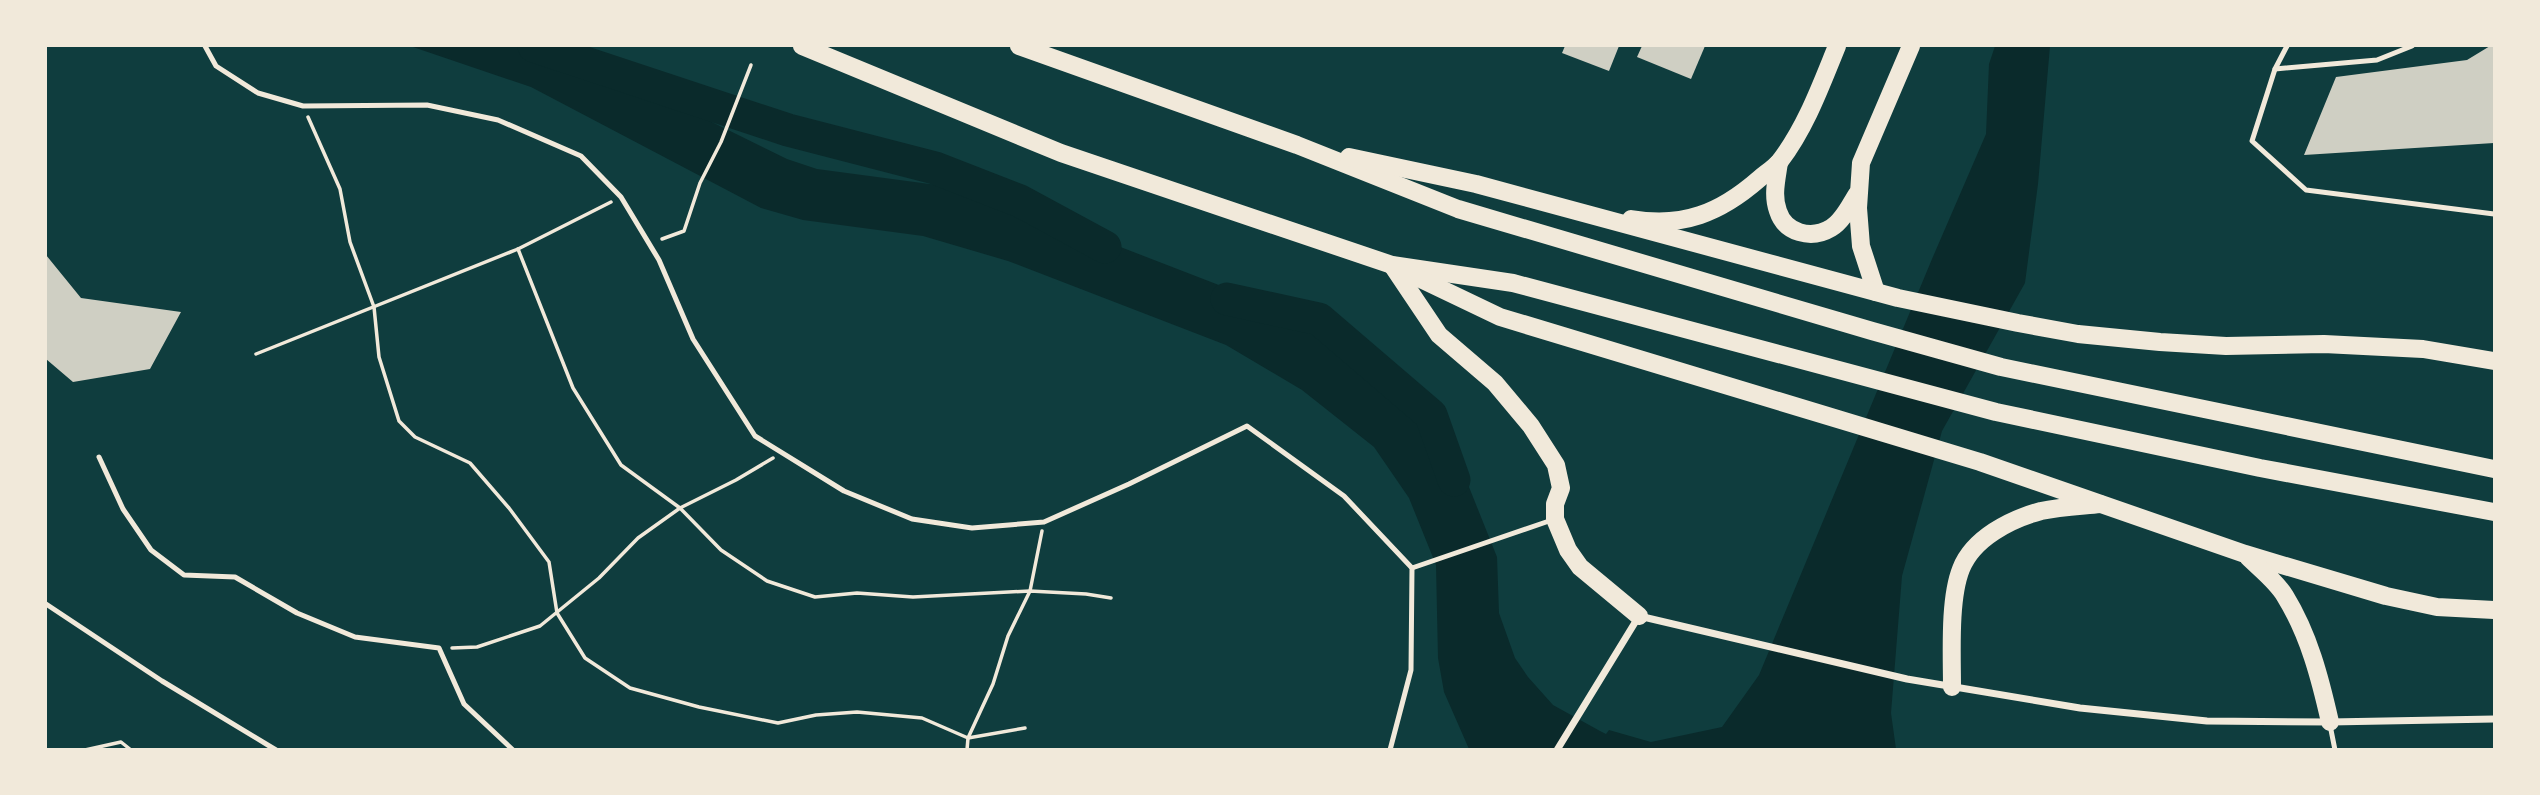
<svg xmlns="http://www.w3.org/2000/svg" width="2540" height="795" font-family="Montserrat,sans-serif">
<style>
.water{fill:#0a2a2b}
.lines{fill:none;stroke-linecap:round;stroke-linejoin:round}
.river{stroke:#0a2a2b;stroke-width:33}
.building{fill:#cfcfc3}
.path{stroke:#f1e9da;stroke-width:3.5}
.service{stroke:#f1e9da;stroke-width:5}
.minor{stroke:#f1e9da;stroke-width:7}
.primary{stroke:#f1e9da;stroke-width:18}
.trunk{stroke:#f1e9da;stroke-width:18}
</style>
<rect width="100%" height="100%" fill="#0f3d3e"/>
<polygon class="water" points="410,46 558,46 787,159 817,169 937,185 1030,212 1255,299 1339,349 1426,419 1465,477 1497,557 1499,613 1515,658 1528,677 1553,705 1600,731 1606,734 1609,730 1651,742 1722,727 1759,675 1932,259 1986,134 1989,64 1995,46 2050,46 2038,184 2025,283 1942,431 1902,576 1891,713 1896,749 1469,749 1444,692 1438,658 1436,565 1409,498 1374,447 1302,390 1226,345 1008,261 923,236 803,220 761,208 531,87"/>
<g class="lines">
<g class="river">
<polyline points="534,46 788,130 935,168 1020,201 1105,247"/>
<polyline points="1227,299 1319,319 1431,415 1454,480"/>
</g>
</g>
<g class="building">
<polygon points="1565,46 1619,46 1609,71 1562,53"/>
<polygon points="1642,46 1705,46 1691,79 1637,57"/>
<polygon points="2490,46 2494,46 2494,143 2304,155 2336,77 2467,60"/>
<polygon points="46,255 81,298 181,312 150,369 73,382 46,359"/>
</g>
<g class="lines">
<g class="path">
<polyline points="308,117 340,189 350,242 374,307 379,357 399,421 415,437 470,463 509,508 549,562 557,613 585,658 630,688 699,707 778,723 816,715 857,712 922,718 968,738 1025,728"/>
<polyline points="662,239 684,231 700,183 721,142 751,65"/>
<polyline points="518,249 573,388 621,465 680,508 721,550 767,581 815,597 857,593 913,597 1030,591 1086,594 1111,598"/>
<polyline points="256,354 518,249 611,202"/>
<polyline points="452,648 477,647 540,626 599,578 638,538 680,508 736,480 773,458"/>
<polyline points="85,750 121,742 131,750"/>
<polyline points="967,750 968,738 993,684 1008,636 1030,591 1042,531"/>
</g>
<g class="service">
<polyline points="205,46 216,66 258,93 303,106 427,105 498,120 581,156 621,197 659,260 693,339 755,436 844,491 912,519 972,528 1044,522 1129,484 1247,426 1344,496 1412,568 1411,670 1390,750"/>
<polyline points="2287,46 2275,69 2252,141 2306,190 2494,214"/>
<polyline points="2275,69 2377,60 2412,46"/>
<polyline points="99,457 123,509 151,550 184,575 235,577 297,613 355,637 439,648 464,704 513,750"/>
<polyline points="1412,568 1552,520"/>
<polyline points="46,604 162,681 276,750"/>
<polyline points="2330,725 2335,750"/>
</g>
<polyline class="minor" points="1557,750 1639,616 1907,679 2080,708 2207,721 2330,722 2494,719"/>
<g class="primary">
<path d="M1779,162C1777,178 1772,195 1778,211C1785,233 1811,240 1831,228C1843,221 1850,205 1857,194"/>
<path d="M1631,219C1683,228 1720,213 1759,179C1766,173 1774,168 1780,161C1806,127 1821,85 1837,46"/>
<polyline points="1876,292 1861,246 1858,208 1861,163 1911,46"/>
</g>
<g class="trunk">
<polyline points="802,46 1061,153 1392,265 1513,283 1996,412 2260,468 2494,512"/>
<polyline points="1019,46 1297,145 1458,209 1872,331 2001,367 2494,469"/>
<polyline points="1349,157 1476,184 1898,298 2018,323 2078,334 2160,342 2226,346 2324,344 2423,349 2494,361"/>
<polyline points="1392,265 1439,335 1495,383 1531,426 1556,465 1561,488 1555,504 1555,519 1568,550 1580,567 1639,616"/>
<polyline points="1408,273 1500,317 1980,462 2245,554 2386,596 2437,607 2494,610"/>
<path d="M2248,557C2260,569 2276,581 2285,596C2309,635 2320,678 2330,722"/>
<path d="M1952,687C1952,654 1949,599 1961,569C1973,538 2011,519 2041,511C2060,507 2081,506 2100,504"/>
</g>
</g>
<rect width="2540" height="795" fill="none" stroke="#f1e9da" stroke-width="94"/>
</svg>
